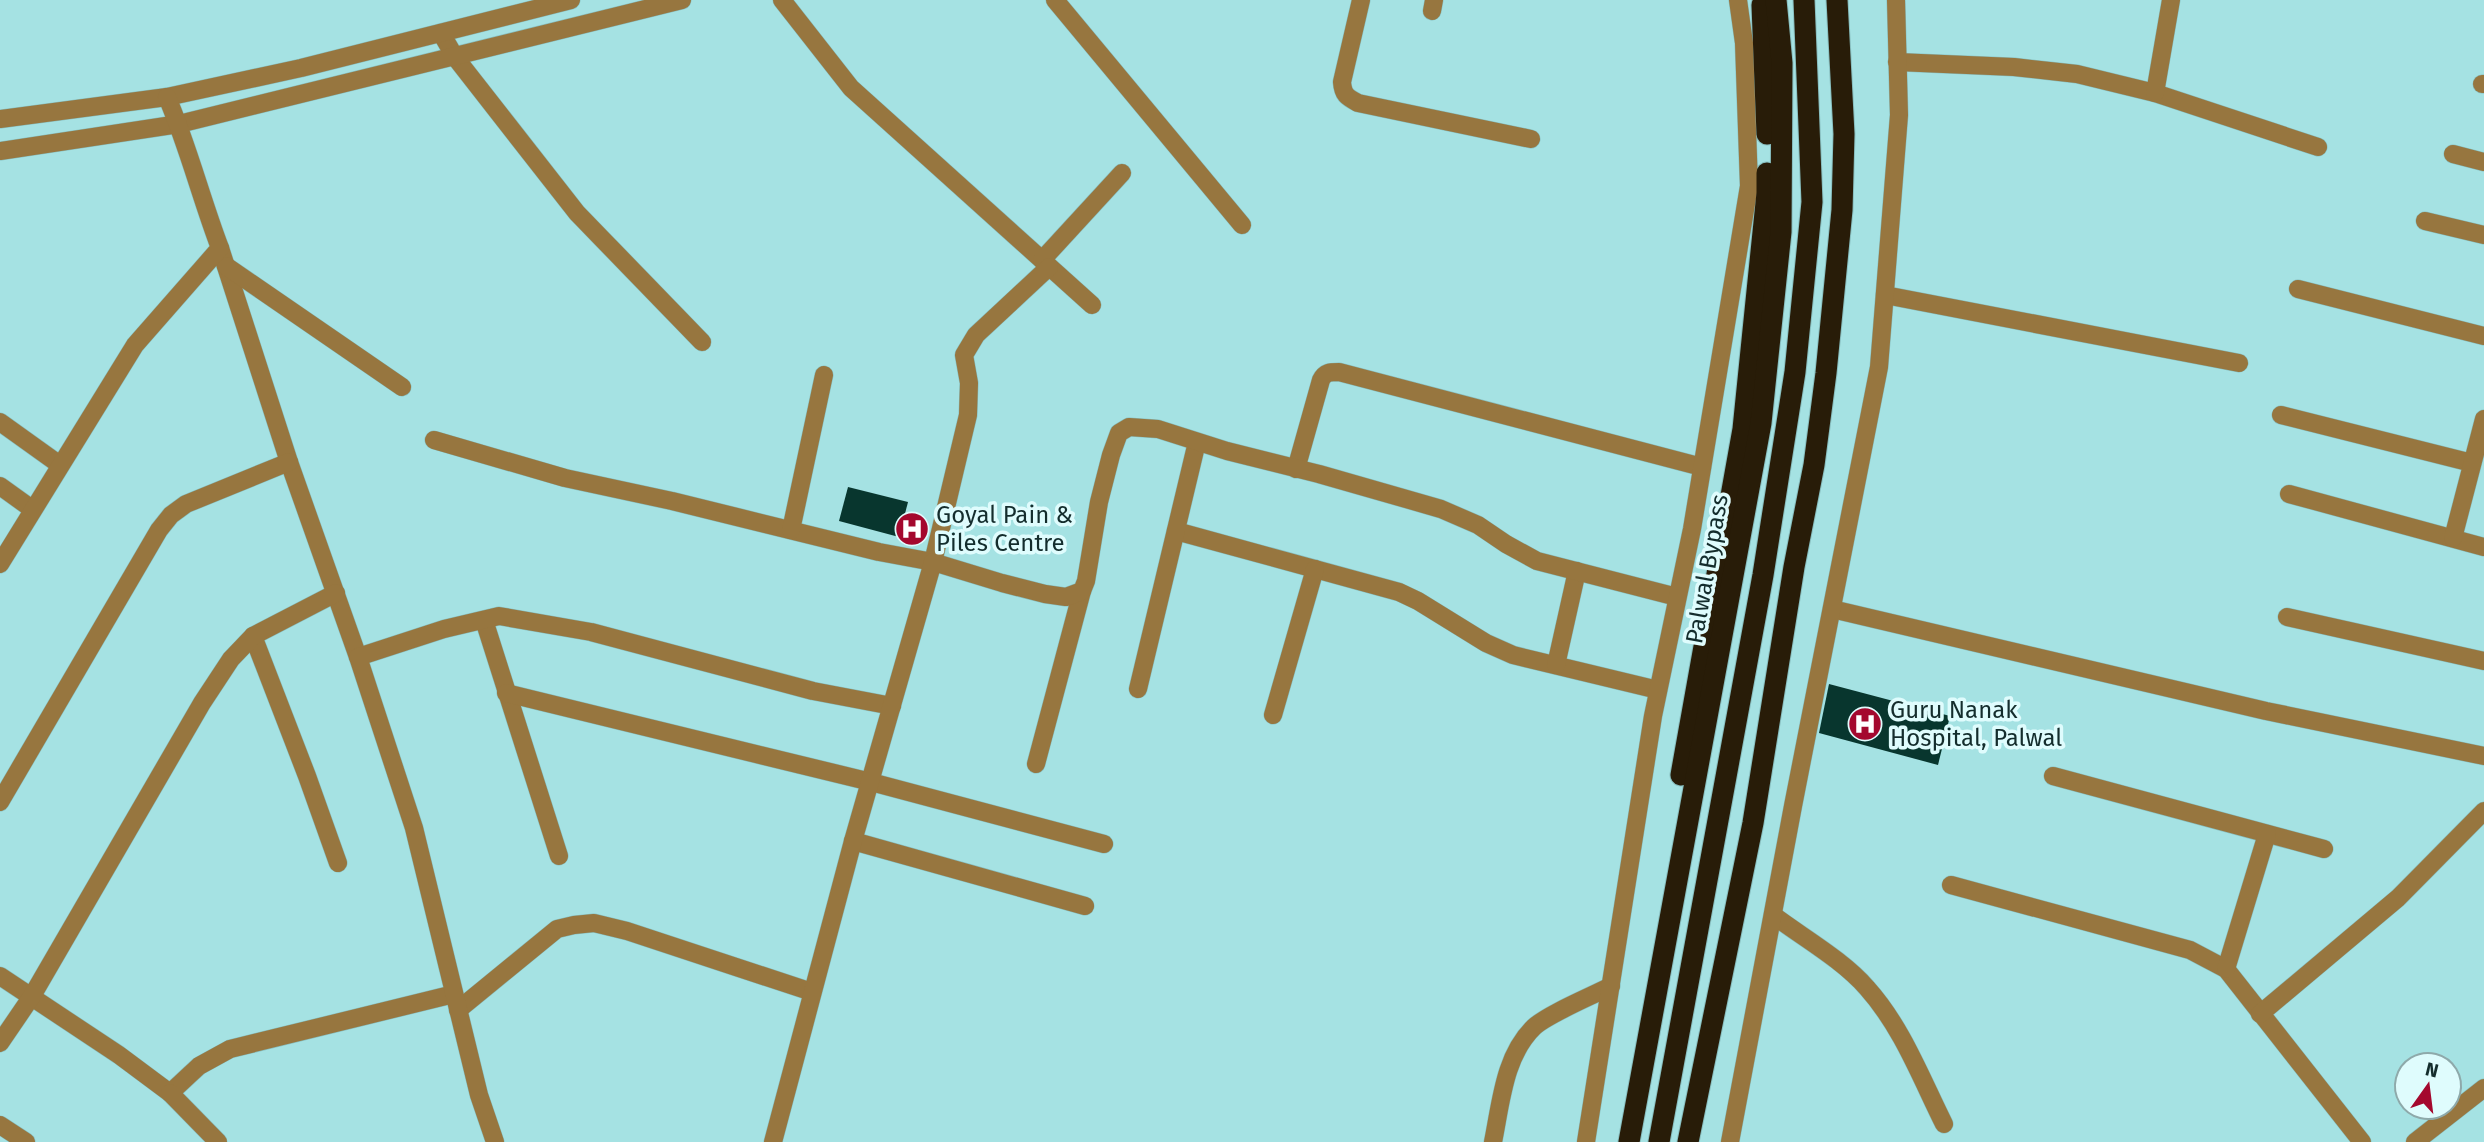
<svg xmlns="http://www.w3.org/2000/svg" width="2484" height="1142" font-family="'Fira Sans',sans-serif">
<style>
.building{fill:#08362e}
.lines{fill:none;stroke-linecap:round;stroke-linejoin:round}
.minor-casing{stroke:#88bebf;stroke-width:19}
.highway-casing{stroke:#88bebf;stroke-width:23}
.minor{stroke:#97763f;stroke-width:18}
.highway{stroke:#281c08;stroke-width:21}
.labels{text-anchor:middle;stroke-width:7;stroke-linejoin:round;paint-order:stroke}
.poi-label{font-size:24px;fill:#142d2d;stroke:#dffcfd;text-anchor:start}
.street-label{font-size:24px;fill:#142d2d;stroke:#dffcfd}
</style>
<rect width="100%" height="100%" fill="#a5e2e3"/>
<g class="building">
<polygon points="848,487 908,502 899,537 839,521"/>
<polygon points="1829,684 1950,716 1938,765 1819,733"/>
</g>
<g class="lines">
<g class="minor-casing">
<g id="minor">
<polyline points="782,0 851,88 1092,305"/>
<polyline points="1055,0 1242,225"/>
<path d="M1361,0L1342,82C1343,95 1347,97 1358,103L1531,139"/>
<polyline points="1432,11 1434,0"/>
<polyline points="441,33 455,57 577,213 702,342"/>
<polyline points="1897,62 2014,67 2077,74 2155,93 2318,147"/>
<polyline points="2482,84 2484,84"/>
<polyline points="2155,93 2171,0"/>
<polyline points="0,119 167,97 301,68 571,0"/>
<polyline points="0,151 179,124 682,0"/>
<polyline points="2453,154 2484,162"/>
<polyline points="2425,221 2484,235"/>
<polyline points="220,248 289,462 358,657"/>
<polyline points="1042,260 1122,173"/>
<polyline points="226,266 402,387"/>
<polyline points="2298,289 2484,336"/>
<polyline points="1885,295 2239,363"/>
<polyline points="2281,415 2472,463"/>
<polyline points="0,422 60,465"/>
<polyline points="434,440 565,478 672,501 879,552 933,562 968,415 969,383 964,355 976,335 1049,267"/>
<path d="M1296,469L1321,380C1325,372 1330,372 1339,372L1702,467"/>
<polyline points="0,486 32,509"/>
<polyline points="2289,494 2484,547"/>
<polyline points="791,530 824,375"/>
<polyline points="1176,531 1399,592 1418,601 1486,643 1513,655 1658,690"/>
<polyline points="2453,538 2484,419"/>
<path d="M0,564L135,345L220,248C201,198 188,146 167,97"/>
<polyline points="1832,609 2266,711 2484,756"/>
<polyline points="2287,617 2484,661"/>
<polyline points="484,620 559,856"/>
<polyline points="253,636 307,776 338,863"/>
<polyline points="1556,665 1577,571"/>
<polyline points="1138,689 1197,442"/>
<polyline points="506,693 871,782 1104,844"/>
<polyline points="1273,715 1315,569"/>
<polyline points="1036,764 1082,591"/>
<polyline points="2053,776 2324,849"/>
<polyline points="0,802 159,530 171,515 186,504 289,462"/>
<polyline points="853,841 1085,906"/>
<polyline points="1951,885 2190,950 2226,969 2362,1142"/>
<path d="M1773,915C1802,937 1843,960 1867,988C1902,1027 1921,1078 1944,1124"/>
<polyline points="2226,969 2267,834"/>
<polyline points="0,976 119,1055 170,1093 199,1066 230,1049 454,994"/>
<polyline points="458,1010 557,929 574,925 594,923 627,931 812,992"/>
<polyline points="2260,1014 2398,898 2484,811"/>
<polyline points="0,1043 32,996 202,703 231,659 253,636 336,593"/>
<polyline points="170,1093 218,1142"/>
<polyline points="0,1125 26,1142"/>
<polyline points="495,1142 479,1095 414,828 358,657 444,629 499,616 591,632 813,691 892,706"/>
<polyline points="773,1142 853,841 933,562 1002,583 1045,594 1066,597 1082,591 1086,581 1099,502 1111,455 1119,433 1129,427 1158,429 1227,451 1319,474 1441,509 1478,525 1506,544 1537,561 1677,597"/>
<path d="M1493,1142C1501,1103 1504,1056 1534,1027C1548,1014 1592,996 1611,986"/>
<polyline points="1586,1142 1653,716 1692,529 1749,186 1744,43 1738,0"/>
<polyline points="1730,1142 1793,806 1879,367 1899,115 1896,0"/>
<polyline points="2415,1142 2484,1088"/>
</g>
</g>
<g class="highway-casing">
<g id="highway">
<polyline points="1762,5 1767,134"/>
<polyline points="1681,775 1743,429 1767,193 1767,173"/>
<polyline points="1629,1142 1761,423 1781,232 1782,63 1776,0"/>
<polyline points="1659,1142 1763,575 1795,372 1812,202 1804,0"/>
<polyline points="1688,1142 1753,823 1794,567 1814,465 1826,373 1842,210 1844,134 1837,0"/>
</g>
</g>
<use href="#minor" class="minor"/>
<use href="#highway" class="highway"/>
</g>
<defs>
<g id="hospital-disc" transform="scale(1.75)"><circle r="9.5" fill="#a4082e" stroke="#dffcfd"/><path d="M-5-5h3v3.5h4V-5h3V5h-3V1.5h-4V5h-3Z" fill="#fff"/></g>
</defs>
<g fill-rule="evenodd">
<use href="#hospital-disc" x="912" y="529"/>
<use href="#hospital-disc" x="1865" y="724"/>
</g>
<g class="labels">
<g class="poi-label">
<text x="936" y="523">Goyal Pain &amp;<tspan x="936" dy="28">Piles Centre</tspan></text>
<text x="1890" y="718">Guru Nanak<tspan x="1890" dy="28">Hospital, Palwal</tspan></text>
</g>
<g class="street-label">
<text transform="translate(1707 569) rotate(-80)" y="8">Palwal Bypass</text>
</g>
</g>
<g transform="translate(2428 1086) rotate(14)"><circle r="33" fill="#dffcfd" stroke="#8ea9aa" stroke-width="2"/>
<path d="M0-5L12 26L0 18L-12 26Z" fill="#a4082e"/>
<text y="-10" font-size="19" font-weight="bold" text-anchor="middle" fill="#142d2d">N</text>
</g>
</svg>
